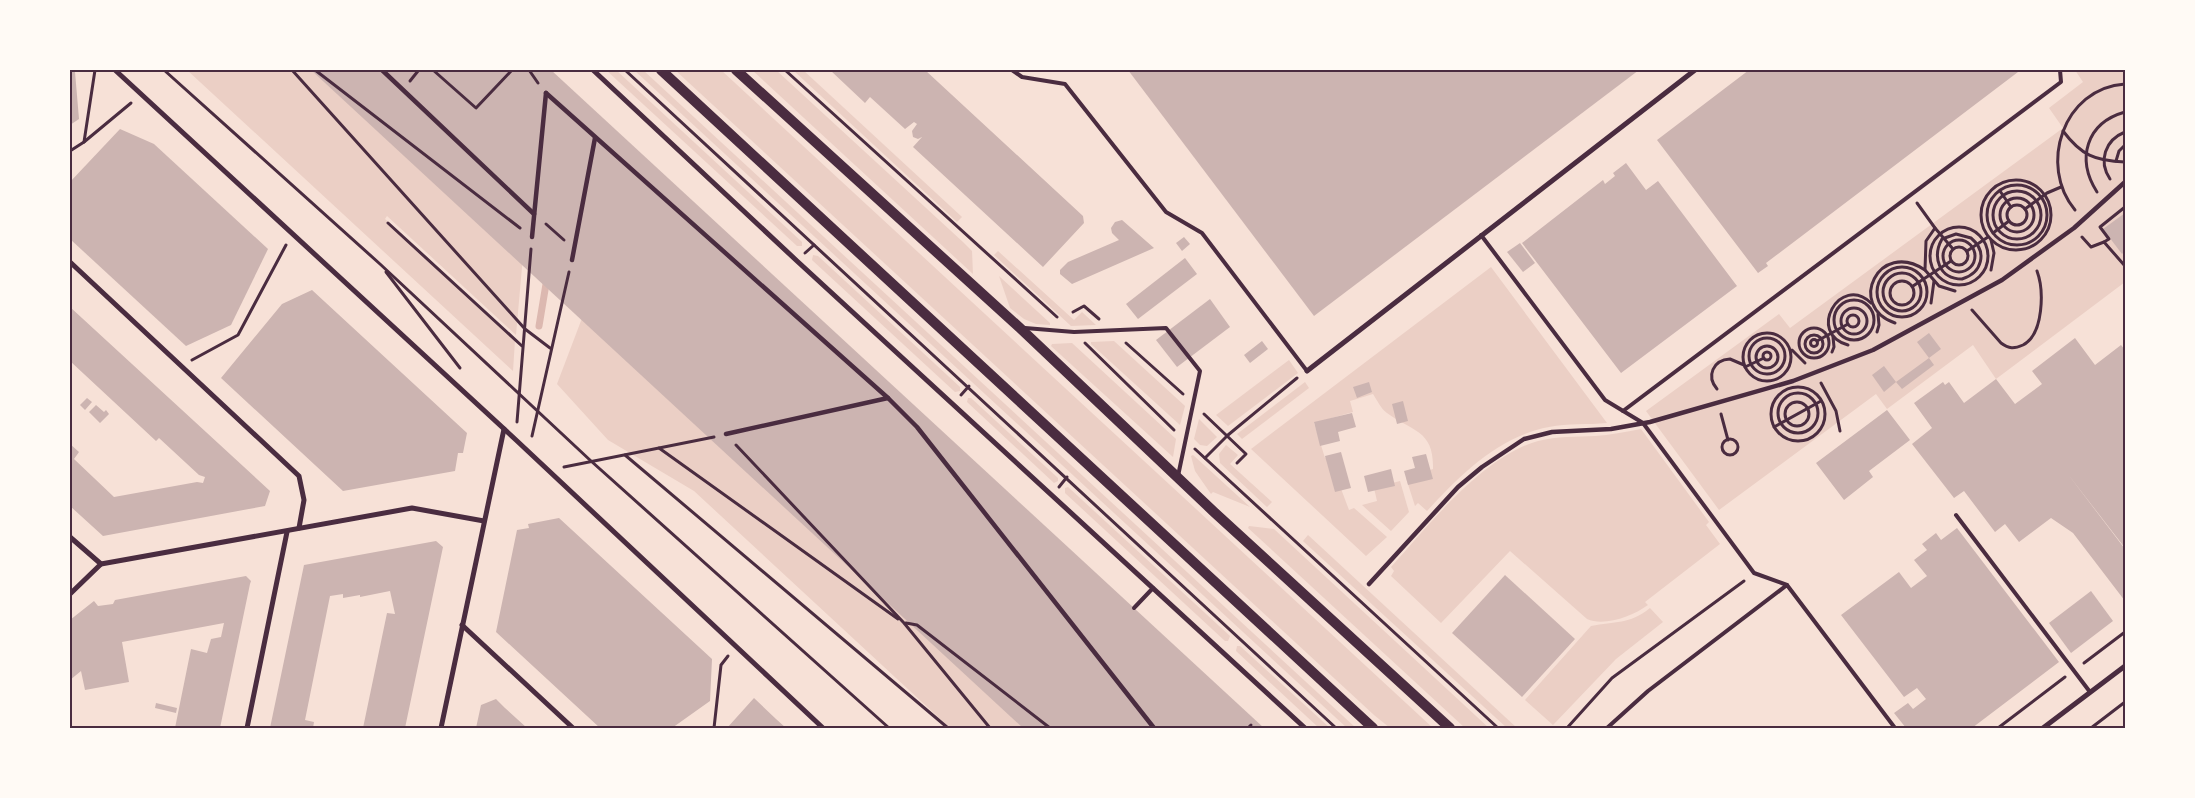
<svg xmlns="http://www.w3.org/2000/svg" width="2195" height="798" font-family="Roboto,sans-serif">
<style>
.green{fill:#ebcfc5}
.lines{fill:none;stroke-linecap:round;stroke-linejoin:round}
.stream{stroke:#dcb8b0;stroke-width:7}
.building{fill:#ccb4b1}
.path{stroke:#4a2c40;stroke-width:3}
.service{stroke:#4a2c40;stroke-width:4}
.pedestrian{stroke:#4a2c40;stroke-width:4.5}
.minor{stroke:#4a2c40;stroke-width:5}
.secondary{stroke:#4a2c40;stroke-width:10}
.neatline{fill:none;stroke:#4a2c40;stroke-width:2}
</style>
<rect width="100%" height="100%" fill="#f7e1d7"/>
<g class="green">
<polygon points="187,70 359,70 525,233 516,335 387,216 385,219 515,340 513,371"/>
<polygon points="606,70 616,70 802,242 802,246 797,246"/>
<polygon points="634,70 643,70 1356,728 1347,728"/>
<polygon points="675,70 721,70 1433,728 1390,728 1374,715"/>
<polygon points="752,70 776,70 963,242 972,251 973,274"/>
<polygon points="793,70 803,70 962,217 957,222"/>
<polygon points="2075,70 2125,70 2125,282 1996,379 1973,345 1887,409 1876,394 1719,510 1646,411 1779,314 1790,328 2063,128 2049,108 2083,82"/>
<polygon points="998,251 1074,320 1082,312 1096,325 1071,326 994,255"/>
<polygon points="813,255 818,256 960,387 960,391 955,392 812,260"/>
<path d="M1491,267L1607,423C1588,425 1568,423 1549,427C1499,436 1460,475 1427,511L1418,503L1415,506L1406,478L1433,469C1434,430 1413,432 1387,413C1381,409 1377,400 1373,394L1350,401L1353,412L1314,423L1325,458L1329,457L1349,510L1354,508L1387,537L1366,556L1251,449Z"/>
<polygon points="999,276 1050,323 1050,325 1036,324 1024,319 1010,308"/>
<polygon points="595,284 1146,728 950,728 694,491 608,440 557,384"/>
<polygon points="1114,341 1185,406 1180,425 1091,344 1091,342"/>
<polygon points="1072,343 1176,439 1173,457 1051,346 1052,344"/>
<polygon points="1289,360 1298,373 1228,426 1216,415"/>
<polygon points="1305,382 1309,388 1242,439 1237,434"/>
<polygon points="968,398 971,398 1058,478 1058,481 1054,483 967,402"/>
<polygon points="1199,419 1217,437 1207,446 1200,445 1194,439"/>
<path d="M1641,429L1709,522L1706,525L1720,544L1645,602L1648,605C1633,616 1604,627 1587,619L1510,551L1441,623L1391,576L1394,571L1391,567C1428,526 1483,456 1538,441C1557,436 1576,437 1595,436C1610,435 1625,432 1641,429Z"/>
<polygon points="1226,445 1238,455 1230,464 1272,502 1267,507 1220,463 1219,454"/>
<polygon points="1193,455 1250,507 1213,492 1211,494 1195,471 1191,456"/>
<polygon points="1400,481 1409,512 1391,531 1362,505 1377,501 1374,488"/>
<polygon points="1068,487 1230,636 1228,641 1225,641 1065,493 1065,488"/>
<polygon points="1249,526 1274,529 1489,728 1465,728 1248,528"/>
<polygon points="1308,535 1517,728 1507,728 1303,541"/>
<path d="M1650,608L1663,622L1616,659L1553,725L1525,700L1591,626C1615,621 1629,625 1650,608Z"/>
<polygon points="1237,646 1240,646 1330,728 1319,728 1236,651"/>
</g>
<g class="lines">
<polyline class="stream" points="539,326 547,278"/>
</g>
<g class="building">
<polygon points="70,70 75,72 79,119 70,125"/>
<polygon points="311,70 551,70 1264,728 1023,728"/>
<polygon points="830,70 925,70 1083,216 1084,223 1043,267 913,147 922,137 918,139 913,137 912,131 917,124 914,122 905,129 870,97 865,103"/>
<polygon points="1128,70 1639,70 1314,316"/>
<polygon points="1749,70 2017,70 2018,72 1766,263 1768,266 1758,273 1657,140"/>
<polygon points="120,129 154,144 268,249 231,325 186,346 70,239 70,182"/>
<polygon points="1626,163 1646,190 1658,181 1737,286 1621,373 1522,243 1603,180 1605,184 1615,176 1613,173"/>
<polygon points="2125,213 2125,251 2122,254 2103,229"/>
<polygon points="1122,220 1154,248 1072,284 1060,274 1060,270 1068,262 1119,240 1112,233 1111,228 1115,222"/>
<polygon points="1184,237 1190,244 1182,251 1176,243"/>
<polygon points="1520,243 1535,263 1523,272 1507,252"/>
<polygon points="1185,258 1197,274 1138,319 1126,304"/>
<polygon points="312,290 467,433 463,453 458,453 455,471 343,491 221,378 282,304"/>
<polygon points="1210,299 1230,327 1177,367 1156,340"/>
<polygon points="70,307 270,491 265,506 103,536 70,506 70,444 79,452 74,459 114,497 197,482 203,483 205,477 199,475 159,438 156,441 70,361"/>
<polygon points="1929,333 1941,349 1929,358 1917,342"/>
<polygon points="2075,338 2095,365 2121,345 2125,350 2125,548 2067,473 2125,549 2125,601 2073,533 2051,518 2019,542 2005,524 1995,532 1964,491 1954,498 1912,444 1932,428 1914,403 1943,382 1945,385 1949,382 1964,403 1996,379 2015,404 2042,384 2032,371"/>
<polygon points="1262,341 1268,349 1250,363 1244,355"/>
<polygon points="1929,358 1934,365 1902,389 1896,382"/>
<polygon points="1884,366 1896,382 1884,392 1872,375"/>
<polygon points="1369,382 1372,392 1357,398 1353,387"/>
<polygon points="87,398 92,402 85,410 80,405"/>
<polygon points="1403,401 1408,421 1397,424 1392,404"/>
<polygon points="96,405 104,412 106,410 109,414 100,423 89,412"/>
<polygon points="1887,410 1910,440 1869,471 1873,477 1844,500 1816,463"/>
<polygon points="1352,413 1356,427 1338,432 1340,441 1320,446 1314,422"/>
<polygon points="1341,452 1351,488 1335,492 1325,456"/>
<polygon points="1426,454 1433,479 1408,485 1404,471 1415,468 1412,457"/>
<polygon points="1391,469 1395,486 1368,492 1364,476"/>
<polygon points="559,518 712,659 710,701 672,728 600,728 496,632 517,530 529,528 528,524"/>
<polygon points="1957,528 2059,662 1972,728 1906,728 1894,713 1908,703 1913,709 1926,699 1917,688 1904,697 1841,615 1899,572 1911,588 1927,576 1914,560 1927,550 1922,544 1936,533 1941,540"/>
<polygon points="436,541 443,547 405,728 363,728 387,613 395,614 390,591 360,597 360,595 343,598 343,594 330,596 305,720 314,722 313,728 270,728 304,565"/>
<polygon points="1505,575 1575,639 1522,697 1452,633"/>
<polygon points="246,576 251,581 250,584 220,728 175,728 191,649 207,653 211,639 221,637 224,623 122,642 129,682 85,690 81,671 70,680 70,620 94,601 98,606 113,604 115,600"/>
<polygon points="2091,591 2113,621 2071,653 2049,623"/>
<polygon points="754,698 776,719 786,728 727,728"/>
<polygon points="496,699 505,708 527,728 476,728 481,705"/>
<polygon points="156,703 177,708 176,713 155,708"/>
</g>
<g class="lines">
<g class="path">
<polyline points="164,70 380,264 591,461 889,728"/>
<polyline points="292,70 525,329 550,348"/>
<polyline points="315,70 520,228"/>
<polyline points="433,70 476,108 512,70"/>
<polyline points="529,70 538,83"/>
<polyline points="625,70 1336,728"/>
<polyline points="785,70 1057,317"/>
<polyline points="410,81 418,71"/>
<path d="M2063,131C2081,155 2095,161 2125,162"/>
<polyline points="84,142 131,103"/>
<polyline points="70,151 84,142 95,70"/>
<polyline points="2116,161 2119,151 2125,145"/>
<path d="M2110,179C2098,161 2105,140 2125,132"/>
<circle cx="2016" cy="215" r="35"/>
<circle cx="2017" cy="215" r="30"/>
<polyline points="2000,191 2011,207"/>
<circle cx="2017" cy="215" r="24"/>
<path d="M2097,192C2076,159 2086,123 2125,112"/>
<circle cx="2017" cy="215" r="17"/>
<polyline points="1917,203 1935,228 1953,249"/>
<circle cx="2017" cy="215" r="10"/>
<polyline points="2025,209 2047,193 2061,187"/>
<path d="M2075,210C2038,166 2063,88 2125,84"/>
<polyline points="388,223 522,346"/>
<polyline points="546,224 564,240"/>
<circle cx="1959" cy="256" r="29"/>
<polyline points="1935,228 1926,241 1925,270 1939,286 1955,291"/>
<polyline points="1993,233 2009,221"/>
<path d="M1956,234L1971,238C1988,252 1982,273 1962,279C1939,279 1932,257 1942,239Z"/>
<polyline points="2082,237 2091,247 2104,242 2125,266"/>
<circle cx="1959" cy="256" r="16"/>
<polyline points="2104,242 2109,239 2100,227 2125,207"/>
<circle cx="1959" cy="256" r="9"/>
<polyline points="1967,251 1988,237"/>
<polyline points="805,253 814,245"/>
<circle cx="1902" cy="292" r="25"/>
<polyline points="1991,270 1994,253 1991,240"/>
<polyline points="386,272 460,368"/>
<circle cx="1902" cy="292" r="19"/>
<circle cx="1902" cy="293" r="12"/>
<polyline points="1913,286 1951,261"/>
<circle cx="1854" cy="320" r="20"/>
<polyline points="1931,303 1934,281"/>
<circle cx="1854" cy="321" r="13"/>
<path d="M1972,310L2001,343C2009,349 2014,349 2023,345C2044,334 2044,290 2037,271"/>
<polyline points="1073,312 1084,306 1099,319"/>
<circle cx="1853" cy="321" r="6"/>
<path d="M1895,323C1846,306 1879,239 1925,270"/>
<circle cx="1814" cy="343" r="15"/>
<polyline points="1877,332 1879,325 1878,314"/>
<circle cx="1767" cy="357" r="24"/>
<circle cx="1814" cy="344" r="9"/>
<circle cx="1767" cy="356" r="18"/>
<circle cx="1814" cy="343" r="3.5"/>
<polyline points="1817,341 1848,324"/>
<polyline points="1085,343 1174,430"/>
<polyline points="1126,343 1183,394"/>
<path d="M1848,345C1806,334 1840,273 1871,303"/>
<circle cx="1767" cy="357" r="11"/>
<polyline points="1792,350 1805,363"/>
<circle cx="1767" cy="356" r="4"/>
<polyline points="1832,352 1834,347 1833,337"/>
<polyline points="192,360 238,335 286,245"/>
<polyline points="1745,367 1764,358"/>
<polyline points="1821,383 1836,411 1840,431"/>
<circle cx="1798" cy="414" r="27"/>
<path d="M1717,389C1706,376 1713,360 1730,359L1744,365"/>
<circle cx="1798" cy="413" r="20"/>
<polyline points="961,395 969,386"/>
<circle cx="1797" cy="414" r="12"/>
<polyline points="1204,414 1246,454 1237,463"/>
<polyline points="1721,414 1728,440"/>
<polyline points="517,422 531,249"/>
<polyline points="1774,427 1821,401"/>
<polyline points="532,436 569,272"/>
<circle cx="1730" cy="447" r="8"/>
<polyline points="736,445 904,623 990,728"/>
<polyline points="659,448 898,619"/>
<polyline points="1195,449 1498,728"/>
<polyline points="625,455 948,728"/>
<polyline points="1205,458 1228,435 1297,378"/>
<polyline points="564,467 714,437"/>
<polyline points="1059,487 1067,477"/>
<polyline points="906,623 917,625 1050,728"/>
<polyline points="2084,663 2125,632"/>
<polyline points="714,728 721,665 728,656"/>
<polyline points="1248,728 1251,725"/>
<polyline points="1567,728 1612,678 1744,581"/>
<polyline points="1998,728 2065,677"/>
<polyline points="2091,728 2125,702"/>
</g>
<g class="service">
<polyline points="1012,70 1022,77 1065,84 1166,212 1202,233 1307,371"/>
<polyline points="1481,235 1605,400 1643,423 1754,573 1787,585"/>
<polyline points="1025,328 1074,332 1166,328 1200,371 1178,476"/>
<polyline points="1623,411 2061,82 2060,70"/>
<polyline points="1956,515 2090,692"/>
<polyline points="1134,608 1153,588"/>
<polyline points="1607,728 1648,691 1787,585 1895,728"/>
</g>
<g class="pedestrian">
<polyline points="382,70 534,214"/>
<polyline points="546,93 888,398 917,427 1154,728"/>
<polyline points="532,237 546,93"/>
<polyline points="572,260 595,138"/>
<polyline points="726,434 888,398"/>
<polyline points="1369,584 1458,487 1482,467 1524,439 1552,432 1611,429 1650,422 1793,381 1873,350 2002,280 2074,228 2125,182"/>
</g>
<g class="minor">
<polyline points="115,70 516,440 823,728"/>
<polyline points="593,70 797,261 1305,728"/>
<polyline points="70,262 299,476 304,500 299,528"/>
<polyline points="1307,371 1695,70"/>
<polyline points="70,537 101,564 70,594"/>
<polyline points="101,564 412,508 484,521"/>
<polyline points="462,625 573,728"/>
<polyline points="247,728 287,532"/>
<polyline points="441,728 504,429"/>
<polyline points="2043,728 2125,666"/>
</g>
<g class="secondary">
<polyline points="661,70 1373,728"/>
<polyline points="736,70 1020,328 1214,512 1450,728"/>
</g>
</g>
<rect width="2195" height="798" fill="none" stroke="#fffaf5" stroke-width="142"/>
<rect x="71" y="71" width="2053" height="656" class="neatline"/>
</svg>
